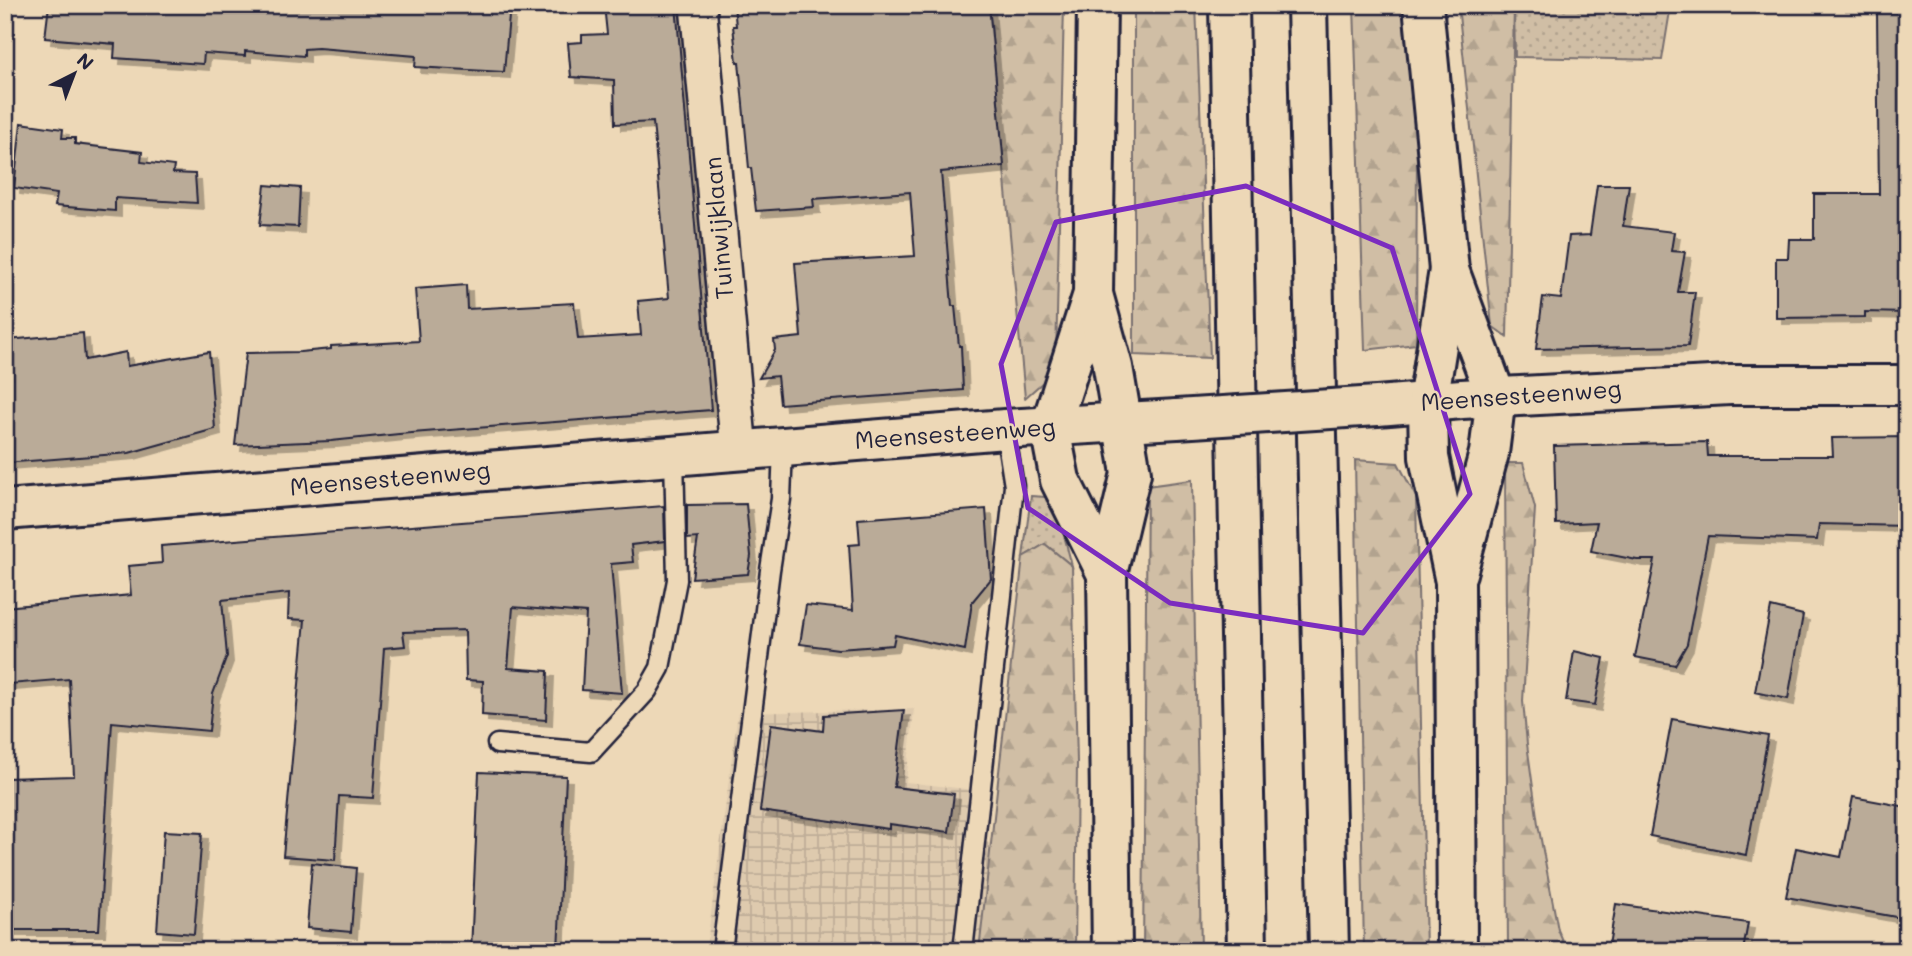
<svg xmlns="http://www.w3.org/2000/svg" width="1912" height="956" font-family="Mali,sans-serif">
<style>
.industrial{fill:url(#industrial-grid)}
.grass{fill:url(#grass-dots);stroke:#797070;stroke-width:2}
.forest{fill:url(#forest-firs);stroke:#797070;stroke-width:2}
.building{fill:#baab98;stroke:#22223b;stroke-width:2;filter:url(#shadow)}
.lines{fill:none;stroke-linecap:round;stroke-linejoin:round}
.lane-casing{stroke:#22223b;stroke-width:23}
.street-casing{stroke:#22223b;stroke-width:40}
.primary-casing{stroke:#22223b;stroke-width:44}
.highway-casing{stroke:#22223b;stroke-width:44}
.lane{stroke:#edd8b7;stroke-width:18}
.street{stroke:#edd8b7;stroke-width:35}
.primary{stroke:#edd8b7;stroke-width:38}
.highway{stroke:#edd8b7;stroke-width:38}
.primary-bridge-casing{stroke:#22223b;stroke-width:44;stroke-linecap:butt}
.primary-bridge{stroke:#edd8b7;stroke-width:38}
.marked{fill:none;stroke:#7b2cbf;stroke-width:5;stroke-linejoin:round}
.labels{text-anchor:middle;stroke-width:5;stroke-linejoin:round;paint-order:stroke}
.street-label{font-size:24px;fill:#22223b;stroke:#edd8b7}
</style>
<defs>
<pattern id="industrial-grid" width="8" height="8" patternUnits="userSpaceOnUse" patternTransform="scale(1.75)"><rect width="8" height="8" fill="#decaae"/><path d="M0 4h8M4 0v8" fill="none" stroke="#bead97"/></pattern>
<pattern id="grass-dots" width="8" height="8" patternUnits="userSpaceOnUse" patternTransform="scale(1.75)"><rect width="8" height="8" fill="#d0bea5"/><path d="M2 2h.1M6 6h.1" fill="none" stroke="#b2a38f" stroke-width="1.8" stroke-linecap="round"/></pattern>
<pattern id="forest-firs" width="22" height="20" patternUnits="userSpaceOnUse" patternTransform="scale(1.75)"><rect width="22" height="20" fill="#d0bea5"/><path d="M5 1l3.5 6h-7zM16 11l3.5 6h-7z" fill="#b2a38f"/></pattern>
<filter id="shadow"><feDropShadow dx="6" dy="6" stdDeviation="0" flood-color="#0004"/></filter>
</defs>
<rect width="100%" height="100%" fill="#edd8b7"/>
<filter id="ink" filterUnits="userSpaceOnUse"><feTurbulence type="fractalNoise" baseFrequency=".0143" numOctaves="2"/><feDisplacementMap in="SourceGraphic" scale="14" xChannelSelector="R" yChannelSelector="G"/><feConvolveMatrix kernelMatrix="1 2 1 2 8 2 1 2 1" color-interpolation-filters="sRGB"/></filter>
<g filter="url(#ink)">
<polygon class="industrial" points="914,709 906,782 974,790 965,839 990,843 979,951 706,951 738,713"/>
<g class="grass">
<polygon points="1514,5 1671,5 1662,60 1515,57"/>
<polygon points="1031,496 1046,497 1058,512 1072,566 1045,544 1023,557"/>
</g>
<g class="forest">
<polygon points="989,5 1064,5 1056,359 1043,382 1025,398"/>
<polygon points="1134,5 1196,5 1210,358 1134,355"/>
<polygon points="1354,5 1402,5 1417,147 1416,344 1365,350"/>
<polygon points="1458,5 1514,5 1507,337 1492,326"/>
<polygon points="1355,460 1398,463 1416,497 1426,951 1364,951"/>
<polygon points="1505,463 1523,463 1535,508 1523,701 1527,744 1538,824 1558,930 1567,951 1508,951"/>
<polygon points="1192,480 1201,951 1143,951 1147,486"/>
<polygon points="1045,544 1072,566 1077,762 1075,951 979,951 1023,557"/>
</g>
<g class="building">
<polygon points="49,5 510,5 504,72 415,67 416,56 318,48 304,49 304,56 245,51 245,56 204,53 203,64 114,58 115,44 45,38"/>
<polygon points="604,5 676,5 711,410 399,434 331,441 235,445 246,353 300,352 331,349 331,346 419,341 415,289 466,285 467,309 574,303 578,339 641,335 638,301 669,298 653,122 615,124 614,80 571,77 568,43 582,42 582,35 607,34"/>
<polygon points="734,5 989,5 1004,166 941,172 952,306 955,306 959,346 961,346 963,390 780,404 777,376 759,378 775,350 774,340 801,337 795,263 915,256 910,192 813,199 814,207 756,211 751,168 749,168 739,62 737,62 733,26 736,26"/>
<polygon points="1907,12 1907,313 1865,312 1865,317 1776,318 1776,258 1788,258 1789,239 1814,239 1814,194 1879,194 1877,13"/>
<polygon points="21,123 63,129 62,138 75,138 75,144 142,152 141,162 174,166 173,173 195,174 197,203 115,198 115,211 55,206 57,194 14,188"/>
<polygon points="265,185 300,188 298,227 260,225"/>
<polygon points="1597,185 1629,185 1623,226 1674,232 1671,251 1685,252 1678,292 1695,292 1688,346 1536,349 1543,297 1561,299 1569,236 1590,235"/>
<polygon points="83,333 85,360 126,352 127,366 209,352 215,429 129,453 5,463 5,380 12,379 8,340"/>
<polygon points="1907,437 1907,526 1819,524 1817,540 1708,536 1687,644 1675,665 1635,657 1655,560 1637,560 1591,551 1597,522 1556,524 1554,446 1707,442 1708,456 1833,456 1832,438"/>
<polygon points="746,504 751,556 748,574 692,578 698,538 687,539 687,505"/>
<polygon points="664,506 665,541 631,545 633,562 611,564 622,693 582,690 586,613 513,607 508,668 548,671 546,720 482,715 483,681 466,680 465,630 403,632 405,646 384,648 373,798 339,796 335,860 283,856 305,620 288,619 289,593 222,600 227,656 213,694 209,731 112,722 99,930 5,930 5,778 74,776 69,679 10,684 8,658 5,658 5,607 131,595 128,566 162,563 161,546"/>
<polygon points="986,509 991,579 972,602 965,650 895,635 893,645 838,649 800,644 806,605 853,610 849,545 860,544 858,519"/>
<polygon points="1771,607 1803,615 1788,699 1755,692"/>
<polygon points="1574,651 1604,658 1595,705 1566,701"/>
<polygon points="904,710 894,787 954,794 949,832 889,824 889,829 760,811 771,724 823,731 824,715"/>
<polygon points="1672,719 1768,736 1746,855 1650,836"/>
<polygon points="479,772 566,776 558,951 471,951"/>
<polygon points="1853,797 1907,807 1907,919 1786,897 1796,848 1841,857"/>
<polygon points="164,831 202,833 194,934 157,931"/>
<polygon points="312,863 356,868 351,932 307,928"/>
<polygon points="1616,904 1748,923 1743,951 1608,951"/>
</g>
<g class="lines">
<g class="lane-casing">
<g id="lane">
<polyline points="497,744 591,752 647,691 660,668 677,580 674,456"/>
<polyline points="722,951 770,570 781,499 783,447"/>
<polyline points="963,951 1014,486 1005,429"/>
</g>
</g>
<g class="street-casing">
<polyline id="street" points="698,5 739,451"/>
</g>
<g class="primary-casing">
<g id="primary">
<polyline points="1377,406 1462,399 1730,385 1907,385"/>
<polyline points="5,510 1005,429 1177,419"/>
</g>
</g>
<g class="highway-casing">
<g id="highway">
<polyline points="1097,5 1093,294 1050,428 1060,480 1107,574"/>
<polyline points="1229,5 1247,951"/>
<polyline points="1307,5 1329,951"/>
<polyline points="1423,5 1449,270 1496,397 1489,453 1457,573"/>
<polyline points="1449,270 1428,402 1429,457 1455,582 1457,951"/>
<polyline points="1093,294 1113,367 1131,473 1107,574 1112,951"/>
</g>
</g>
<use href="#lane" class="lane"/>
<use href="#street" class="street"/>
<use href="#primary" class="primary"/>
<use href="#highway" class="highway"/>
<g class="primary-bridge-casing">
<polyline id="primary-bridge" points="1177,419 1377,406"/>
</g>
<use href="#primary-bridge" class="primary-bridge"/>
</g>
</g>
<path class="marked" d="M1246,186L1392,248L1470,494L1363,633L1170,603L1028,508L1001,364L1056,222Z"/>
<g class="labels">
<g class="street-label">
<text transform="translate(719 228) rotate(-95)" y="8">Tuinwijklaan</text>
<text transform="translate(1521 396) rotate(-4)" y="8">Meensesteenweg</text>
<text transform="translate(955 434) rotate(-4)" y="8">Meensesteenweg</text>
<text transform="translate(390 479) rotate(-5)" y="8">Meensesteenweg</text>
</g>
</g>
<rect width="1912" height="956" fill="none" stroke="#edd8b7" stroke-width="28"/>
<rect x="14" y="14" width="1884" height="928" fill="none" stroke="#22223b" stroke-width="2.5" filter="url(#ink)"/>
<g transform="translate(74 74) rotate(42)" stroke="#edd8b7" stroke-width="5" paint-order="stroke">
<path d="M0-5L12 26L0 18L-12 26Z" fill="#22223b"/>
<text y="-10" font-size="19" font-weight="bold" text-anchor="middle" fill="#22223b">N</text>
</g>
</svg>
